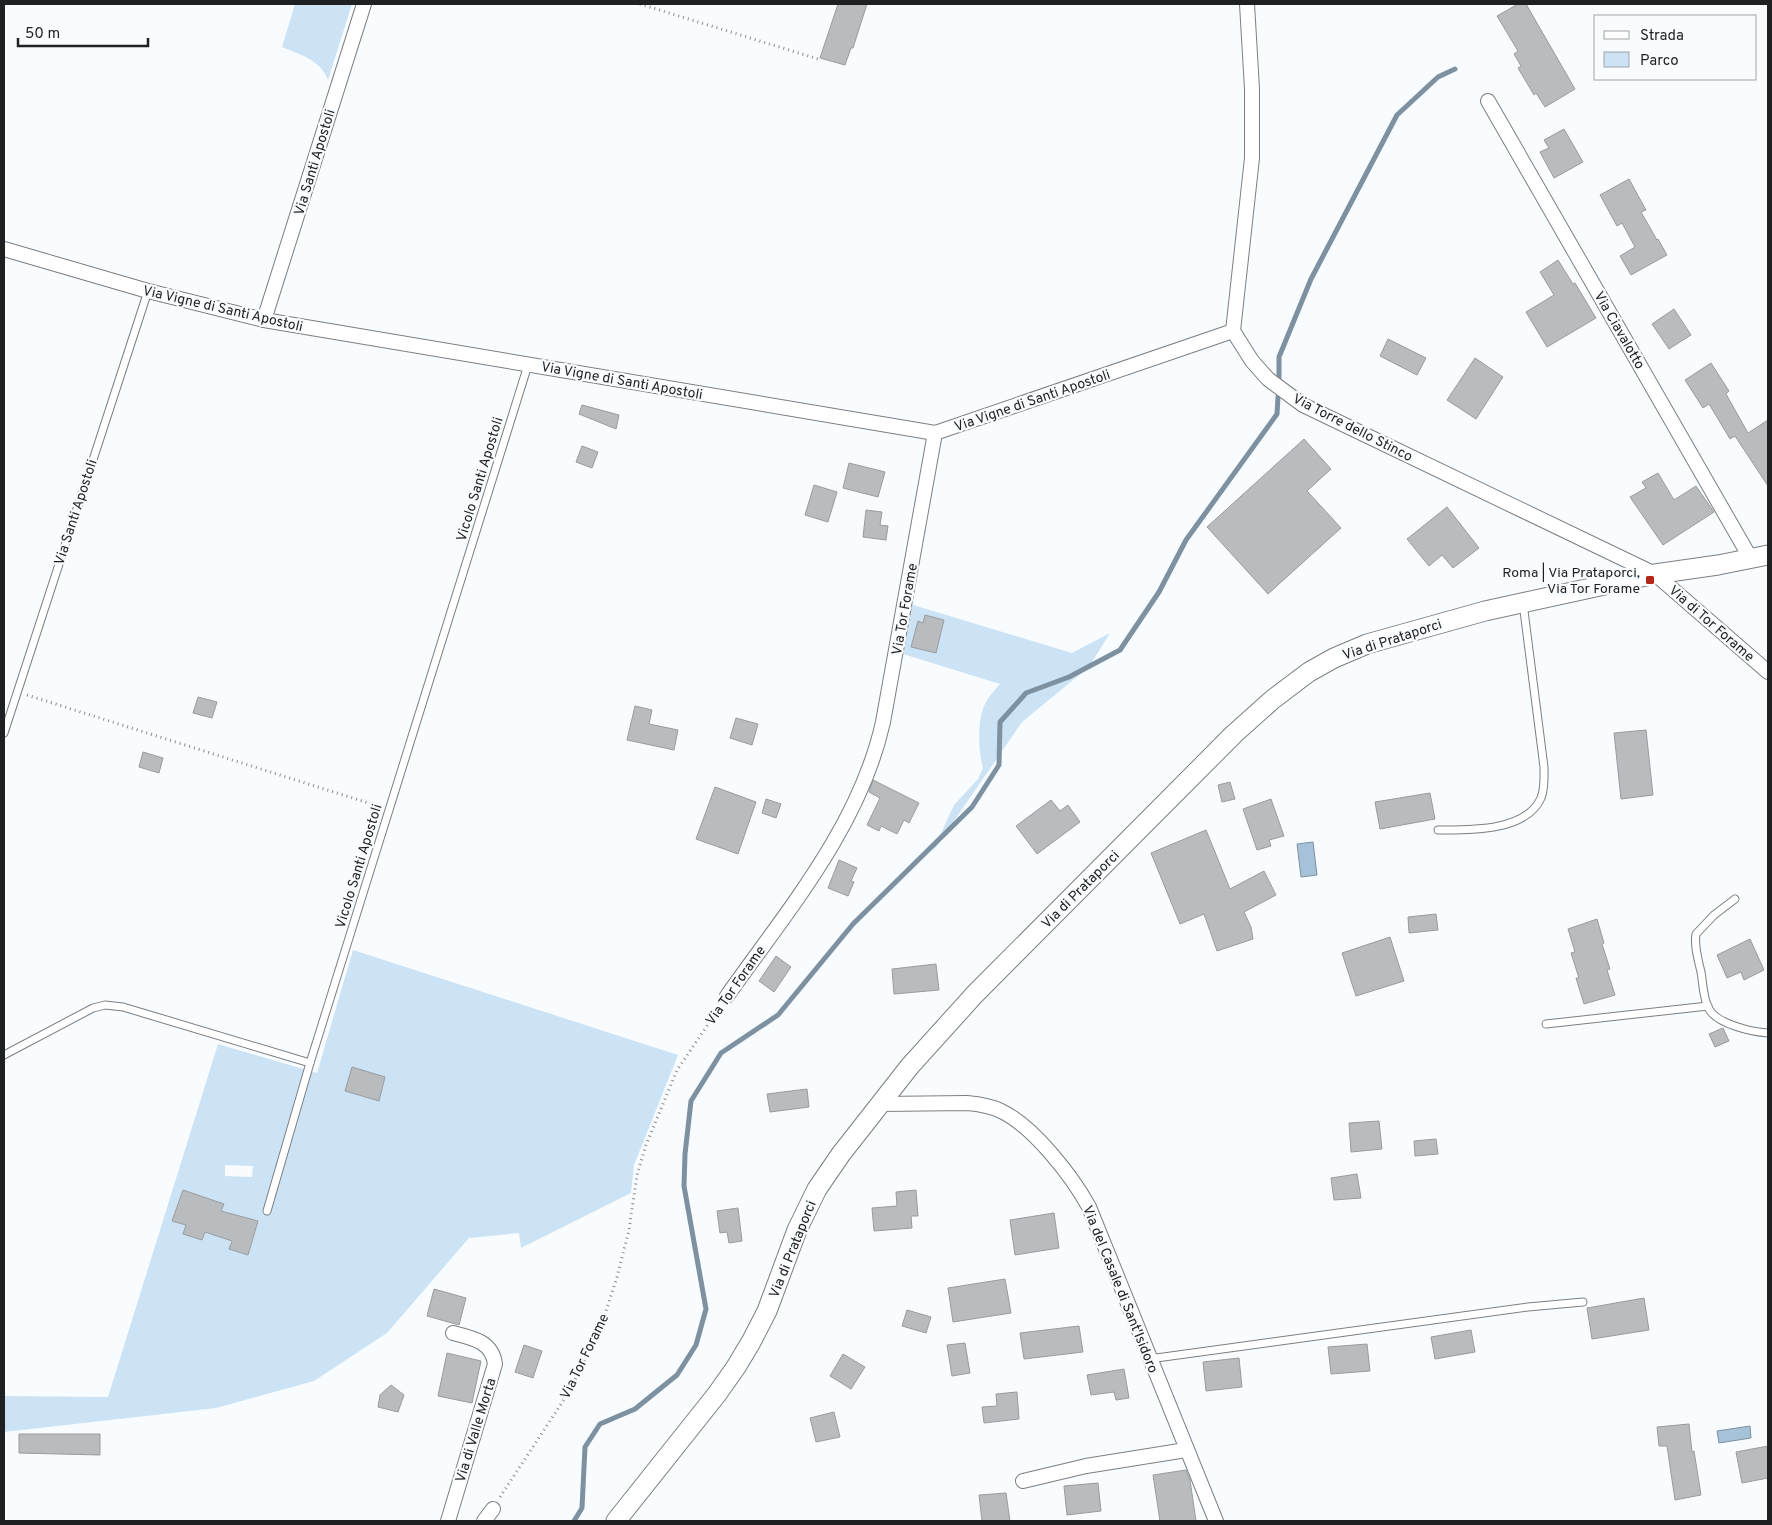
<svg xmlns="http://www.w3.org/2000/svg" width="1772" height="1525" font-family="Overpass,sans-serif">
<style>
.green{fill:#cbe3f5;fill-rule:evenodd}
.water{fill:#a6c2d8;stroke:#7d91a1}
.lines{fill:none;stroke-linecap:round;stroke-linejoin:round}
.stream{stroke:#7d91a1;stroke-width:5}
.building{fill:#b8bcbf;stroke:#999c9f}
.lane-casing{stroke:#7c7f82;stroke-width:9}
.street-casing{stroke:#7c7f82;stroke-width:16}
.secondary-casing{stroke:#7c7f82;stroke-width:21}
.path{stroke:#898c8e;stroke-width:3;stroke-dasharray:1 4;stroke-linecap:butt}
.lane{stroke:#fff;stroke-width:7}
.street{stroke:#fff;stroke-width:14}
.secondary{stroke:#fff;stroke-width:19}
.poi-dot{fill:#b42617;stroke:#f8fcff;stroke-width:2}
.labels{text-anchor:middle;stroke-width:4.5;stroke-linejoin:round;paint-order:stroke}
.street-label{font-size:14px;fill:#1e2021;stroke:#f8fcff}
.poi-label{font-size:14px;fill:#1e2021;stroke:#f8fcff;text-anchor:end}
</style>
<rect width="100%" height="100%" fill="#f8fcff"/>
<g class="green">
<path d="M295,4H352L328,80C320,59 300,55 282,47Z"/>
<path d="M910,604L1072,653L1110,633L1089,667L1022,722L932,853L954,805L978,779L983,768C978,751 977,720 985,704C988,697 995,690 1000,684L903,654ZM925,615L944,620L935,653L911,647L918,622L923,623Z"/>
<path d="M353,950L678,1055L634,1165L631,1193L521,1248L519,1233L469,1238L387,1333L314,1381L216,1408L4,1432V1397L5,1396L108,1397L218,1044L317,1073ZM225,1165L253,1166L252,1177L225,1176ZM183,1190L224,1204L213,1235L205,1232L202,1240L183,1234L186,1225L172,1221ZM238,1216L258,1222L248,1255L229,1249Z"/>
</g>
<g class="water">
<polygon points="1313,842 1317,875 1301,877 1297,844"/>
<polygon points="1750,1426 1751,1438 1719,1443 1717,1431"/>
</g>
<g class="lines">
<g class="stream">
<polyline points="1279,378 1279,357 1311,279 1397,115 1438,77 1455,69"/>
<polyline points="574,1521 582,1508 585,1447 600,1424 635,1409 677,1375 696,1345 706,1309 684,1186 685,1154 691,1101 721,1053 778,1015 853,924 972,807 999,765 1000,722 1026,693 1069,677 1120,650 1159,592 1186,540 1277,414 1278,397"/>
</g>
</g>
<g class="building">
<polygon points="838,4 867,4 853,48 851,48 845,65 820,58"/>
<polygon points="1518,4 1526,4 1575,89 1545,107 1536,93 1534,95 1518,68 1521,66 1514,54 1518,51 1497,16"/>
<polygon points="1564,129 1583,162 1554,178 1540,152 1549,148 1544,140"/>
<polygon points="1629,179 1646,210 1641,212 1657,240 1658,239 1667,255 1631,275 1620,256 1635,247 1622,223 1617,226 1600,195"/>
<polygon points="1558,260 1573,284 1575,283 1596,318 1547,347 1526,312 1554,295 1540,272"/>
<polygon points="1674,309 1691,335 1669,349 1652,324"/>
<polygon points="1388,339 1426,358 1417,375 1380,356"/>
<polygon points="1475,358 1503,377 1476,419 1447,400"/>
<polygon points="1711,363 1729,391 1726,394 1748,433 1768,420 1768,486 1735,436 1730,439 1709,404 1703,408 1685,380"/>
<polygon points="582,405 619,415 616,429 579,414"/>
<polygon points="1304,439 1331,469 1307,491 1341,528 1268,594 1207,527"/>
<polygon points="582,446 598,452 592,468 576,462"/>
<polygon points="849,463 885,472 878,497 843,488"/>
<polygon points="1658,473 1674,500 1696,486 1714,512 1663,545 1630,497 1646,488 1642,482"/>
<polygon points="814,485 837,492 828,522 805,515"/>
<polygon points="1447,507 1479,548 1453,568 1442,555 1429,566 1407,539"/>
<polygon points="866,510 882,512 880,525 888,526 886,540 863,537"/>
<polygon points="925,615 944,620 936,653 911,647 918,621 923,623"/>
<polygon points="198,697 217,702 212,718 193,713"/>
<polygon points="635,706 652,710 649,724 678,730 674,750 627,740"/>
<polygon points="736,718 758,724 752,745 730,738"/>
<polygon points="1646,730 1653,795 1621,799 1614,733"/>
<polygon points="143,752 163,758 159,773 139,767"/>
<polygon points="873,780 919,803 909,823 904,820 897,834 881,826 879,831 867,825 880,798 869,792"/>
<polygon points="1230,782 1235,799 1222,802 1218,785"/>
<polygon points="715,787 756,802 738,854 696,839"/>
<polygon points="1430,793 1435,819 1380,829 1375,802"/>
<polygon points="766,799 781,804 776,818 762,813"/>
<polygon points="1271,799 1284,836 1269,840 1271,846 1257,850 1243,809"/>
<polygon points="1051,800 1060,811 1068,805 1080,822 1037,854 1016,826"/>
<polygon points="1206,830 1230,889 1264,871 1276,895 1244,912 1251,927 1253,939 1217,951 1204,914 1180,924 1151,853"/>
<polygon points="839,860 857,868 851,881 854,882 848,896 828,888"/>
<polygon points="1436,914 1438,930 1409,933 1408,917"/>
<polygon points="1597,919 1604,943 1602,944 1610,969 1607,970 1615,995 1584,1004 1576,978 1579,978 1571,953 1575,952 1568,929"/>
<polygon points="1390,937 1404,981 1356,996 1342,953"/>
<polygon points="1750,939 1764,970 1744,980 1741,972 1727,978 1717,955"/>
<polygon points="776,956 791,967 774,992 759,981"/>
<polygon points="936,964 939,990 894,994 892,969"/>
<polygon points="1723,1028 1729,1041 1715,1047 1709,1034"/>
<polygon points="352,1067 385,1077 379,1101 345,1091"/>
<polygon points="807,1089 809,1107 770,1112 767,1094"/>
<polygon points="1379,1121 1382,1149 1351,1152 1349,1123"/>
<polygon points="1436,1139 1438,1154 1415,1156 1414,1141"/>
<polygon points="1357,1174 1361,1198 1334,1200 1331,1178"/>
<polygon points="183,1190 224,1204 221,1211 258,1221 248,1255 229,1249 232,1241 205,1232 202,1240 183,1234 186,1225 172,1221"/>
<polygon points="916,1190 918,1216 911,1216 912,1228 874,1231 872,1208 897,1206 896,1192"/>
<polygon points="738,1208 742,1241 729,1243 727,1232 720,1233 717,1211"/>
<polygon points="1054,1213 1059,1248 1015,1255 1010,1220"/>
<polygon points="1005,1279 1011,1313 953,1322 948,1288"/>
<polygon points="434,1289 466,1298 459,1325 427,1316"/>
<polygon points="1644,1298 1649,1330 1592,1339 1587,1308"/>
<polygon points="907,1310 931,1317 926,1333 902,1326"/>
<polygon points="1079,1326 1083,1352 1024,1359 1020,1333"/>
<polygon points="1471,1330 1475,1352 1435,1359 1431,1337"/>
<polygon points="965,1343 970,1373 952,1376 947,1345"/>
<polygon points="1367,1344 1370,1371 1331,1374 1328,1347"/>
<polygon points="524,1345 542,1351 533,1378 515,1372"/>
<polygon points="447,1353 481,1361 472,1403 438,1396"/>
<polygon points="843,1354 865,1367 851,1389 830,1376"/>
<polygon points="1239,1358 1242,1387 1206,1391 1203,1362"/>
<polygon points="1124,1369 1129,1398 1116,1400 1114,1392 1091,1395 1087,1375"/>
<polygon points="391,1385 404,1395 398,1412 378,1407 380,1395"/>
<polygon points="1017,1392 1019,1419 984,1423 982,1407 997,1406 996,1394"/>
<polygon points="834,1412 840,1437 816,1442 810,1418"/>
<polygon points="1689,1424 1692,1452 1694,1451 1701,1495 1675,1500 1667,1446 1659,1446 1657,1427"/>
<polygon points="19,1434 100,1434 100,1455 19,1453"/>
<polygon points="1768,1446 1768,1478 1742,1483 1736,1452"/>
<polygon points="1186,1470 1190,1480 1196,1521 1160,1521 1153,1475"/>
<polygon points="1098,1483 1101,1511 1067,1515 1064,1486"/>
<polygon points="1006,1493 1010,1521 982,1521 979,1495"/>
</g>
<g class="lines">
<g class="lane-casing">
<g id="lane">
<polyline points="4,733 148,291"/>
<path d="M1438,830C1468,830 1526,832 1541,798C1545,788 1544,776 1544,767L1523,603"/>
<path d="M1735,899L1714,915L1696,934C1694,946 1698,959 1701,972C1703,983 1703,999 1709,1009C1717,1024 1752,1032 1768,1033"/>
<polyline points="1546,1024 1708,1006"/>
<polyline points="4,1055 93,1008 105,1005 123,1007 310,1063 528,365"/>
<polyline points="267,1211 310,1063"/>
<polyline points="1149,1359 1528,1307 1583,1302"/>
</g>
</g>
<g class="street-casing">
<g id="street">
<polyline points="1247,4 1252,89 1252,158 1233,331 1252,361 1268,379 1303,405 1655,574 1768,672"/>
<polyline points="1488,101 1751,559"/>
<polyline points="4,249 148,291 264,320 935,433 1233,331"/>
<polyline points="264,320 364,4"/>
<path d="M727,996C787,911 860,826 883,722L935,433"/>
<path d="M881,1104L967,1103C979,1104 991,1106 1001,1111C1033,1126 1072,1176 1089,1207L1216,1521"/>
<polyline points="1023,1481 1086,1466 1186,1450"/>
<path d="M448,1521L495,1364C492,1341 472,1338 453,1333"/>
<polyline points="484,1521 493,1509"/>
</g>
</g>
<g class="secondary-casing">
<polyline id="secondary" points="616,1521 717,1394 736,1367 751,1342 767,1311 797,1230 817,1189 841,1154 910,1066 975,994 1234,734 1272,700 1309,672 1334,658 1367,644 1485,611 1655,574 1718,565 1768,555"/>
</g>
<g class="path">
<polyline points="640,4 818,59"/>
<polyline points="27,695 378,806"/>
<polyline points="500,1497 569,1392 586,1358 605,1314 617,1277 629,1230 637,1175 646,1145 677,1070 720,1007"/>
</g>
<use href="#lane" class="lane"/>
<use href="#street" class="street"/>
<use href="#secondary" class="secondary"/>
</g>
<rect class="poi-dot" x="1645" y="575" width="10" height="10" rx="2.5"/>
<g class="labels">
<g class="street-label">
<text transform="translate(314 162) rotate(-73)" y="5">Via Santi Apostoli</text>
<text transform="translate(223 308) rotate(13)" y="5">Via Vigne di Santi Apostoli</text>
<text transform="translate(1620 330) rotate(60)" y="5">Via Ciavalotto</text>
<text transform="translate(622 380) rotate(10)" y="5">Via Vigne di Santi Apostoli</text>
<text transform="translate(1032 400) rotate(-19)" y="5">Via Vigne di Santi Apostoli</text>
<text transform="translate(1353 427) rotate(27)" y="5">Via Torre dello Stinco</text>
<text transform="translate(479 479) rotate(-73)" y="5">Vicolo Santi Apostoli</text>
<text transform="translate(75 512) rotate(-72)" y="5">Via Santi Apostoli</text>
<text transform="translate(904 609) rotate(-80)" y="5">Via Tor Forame</text>
<text transform="translate(1712 623) rotate(41)" y="5">Via di Tor Forame</text>
<text transform="translate(1392 639) rotate(-18)" y="5">Via di Prataporci</text>
<text transform="translate(358 866) rotate(-73)" y="5">Vicolo Santi Apostoli</text>
<text transform="translate(1080 889) rotate(-45)" y="5">Via di Prataporci</text>
<text transform="translate(735 985) rotate(-55)" y="5">Via Tor Forame</text>
<text transform="translate(792 1249) rotate(-68)" y="5">Via di Prataporci</text>
<text transform="translate(1121 1289) rotate(68)" y="5">Via del Casale di Sant'Isidoro</text>
<text transform="translate(584 1356) rotate(-64)" y="5">Via Tor Forame</text>
<text transform="translate(475 1430) rotate(-73)" y="5">Via di Valle Morta</text>
</g>
<g class="poi-label">
<text x="1640" y="577">Roma | Via Prataporci,<tspan x="1640" dy="16">Via Tor Forame</tspan></text>
</g>
</g>
<rect width="1772" height="1525" fill="none" stroke="#1e2021" stroke-width="10"/>
<rect x="1594" y="15" width="162" height="65" fill="#f8fcff" stroke="#a1a4a6"/>
<rect x="1604" y="31" width="25" height="8" fill="#ffffff" stroke="#a1a4a6"/>
<text x="1640" y="40" font-size="15" fill="#1e2021">Strada</text>
<rect x="1604" y="52" width="25" height="15" fill="#cbe3f5" stroke="#a1a4a6"/>
<text x="1640" y="65" font-size="15" fill="#1e2021">Parco</text>
<path d="M18 38v8h130v-8" fill="none" stroke="#1e2021" stroke-width="2.5"/>
<text x="25" y="38" font-size="15" fill="#1e2021" stroke="#f8fcff" stroke-width="4" paint-order="stroke">50 m</text>
</svg>
